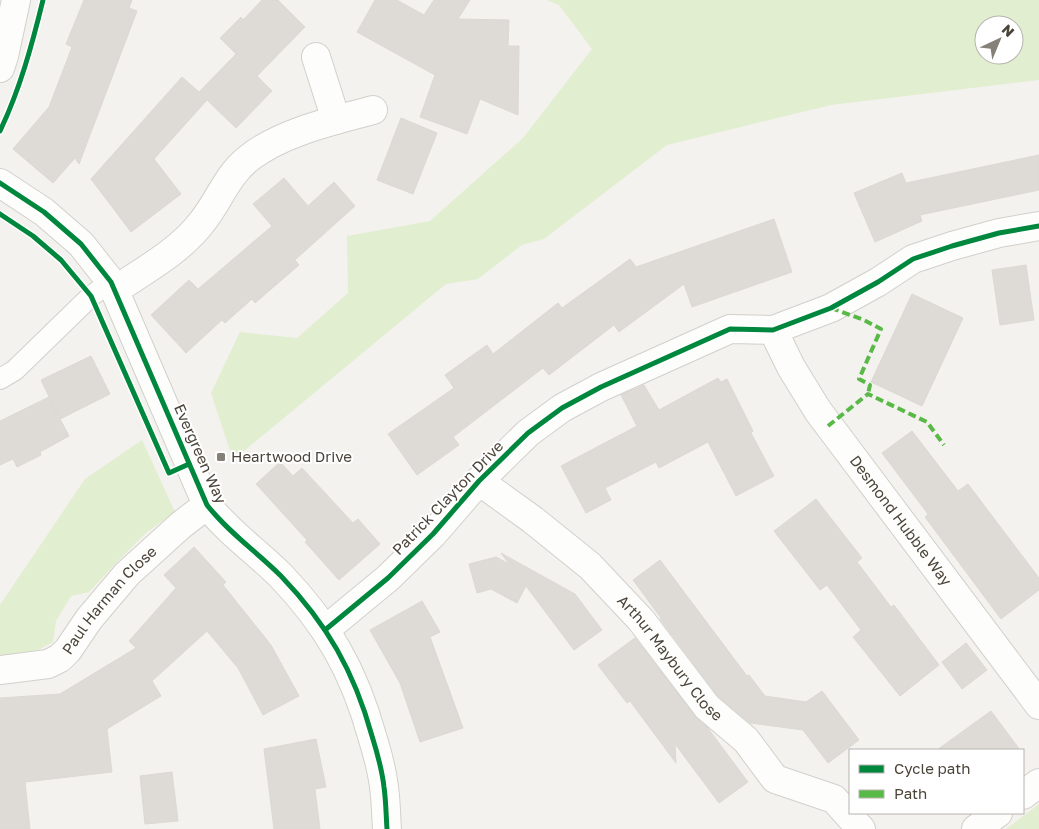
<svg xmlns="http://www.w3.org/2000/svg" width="1039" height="829" font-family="'Golos Text',sans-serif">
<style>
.green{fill:#e1eecf;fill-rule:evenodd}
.building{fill:#dedbd6;stroke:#dcd9d4}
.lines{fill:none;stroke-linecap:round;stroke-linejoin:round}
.service-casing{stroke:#d2d0cb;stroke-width:22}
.minor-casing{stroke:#d2d0cb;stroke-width:30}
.service{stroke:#fdfdfc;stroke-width:20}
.minor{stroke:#fdfdfc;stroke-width:28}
.quiet{stroke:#58b947;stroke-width:4;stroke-dasharray:8 4;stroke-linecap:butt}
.cycleway-casing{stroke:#fff;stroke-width:8}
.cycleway{stroke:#00873e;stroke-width:5}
.poi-dot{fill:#868178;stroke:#fff;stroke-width:2}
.labels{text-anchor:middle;stroke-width:4;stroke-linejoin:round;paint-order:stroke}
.street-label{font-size:15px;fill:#4b4439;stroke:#fff}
.poi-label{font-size:15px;fill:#4b4439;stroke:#fff;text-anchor:start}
</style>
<rect width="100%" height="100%" fill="#f4f2ee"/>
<g class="green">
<path d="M546,0H1039V80L831,105L667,145L544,239L522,245L478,279L446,284L233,460L211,393L240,332L297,338L348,293L347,236L430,221L523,138L592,49L559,5ZM984,25H1014V55H984Z"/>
<polygon points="142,440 175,512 146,533 118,561 89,592 71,596 56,621 53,642 38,650 0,657 0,605 85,479"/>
<polygon points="1039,804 1039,829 1006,829"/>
</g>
<g class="building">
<polygon points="84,0 132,0 129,8 137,11 79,164 75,158 53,183 13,149 49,107 72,47 66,44"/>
<polygon points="262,0 278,0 305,27 257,76 272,91 236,128 207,100 154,159 181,194 131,232 91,179 182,77 199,92 236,54 220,38 241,17 243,20"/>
<polygon points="375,0 397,0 424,15 434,0 470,0 458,19 509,20 508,46 519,46 518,115 480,99 467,134 420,117 435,75 357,32"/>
<polygon points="401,118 437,133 413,194 377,180"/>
<polygon points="1039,155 1039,190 920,215 922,221 875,242 854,193 902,173 906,183"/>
<polygon points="284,178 308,206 334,182 355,206 295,260 299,265 255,303 252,299 225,323 222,320 186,353 151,315 189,280 198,289 272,226 253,204"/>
<polygon points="774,219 792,272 692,307 684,284 619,332 614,325 549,375 543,368 453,437 459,445 417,475 388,434 454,388 445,375 487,345 493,354 558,303 562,308 630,259 636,267"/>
<polygon points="1026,265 1034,320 1000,325 992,270"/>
<polygon points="912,294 963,318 922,406 871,382"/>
<polygon points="91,356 110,394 60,419 69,436 40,452 41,455 17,467 13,459 0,465 0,421 49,397 58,415 41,380"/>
<polygon points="718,378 721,382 727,379 753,431 751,433 774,476 736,496 708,442 659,468 656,462 605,488 611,500 586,513 561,466 637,426 621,395 644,385 659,410"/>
<polygon points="912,431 958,491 968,484 1039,578 1039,590 1001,619 925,517 928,514 882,453"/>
<polygon points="280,462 293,476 302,468 353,523 358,519 380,544 339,580 305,542 307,540 256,484"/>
<polygon points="816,499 862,558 857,562 891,607 894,605 939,665 900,696 853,637 861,630 827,585 820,590 774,531"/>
<polygon points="194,547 226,582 223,585 271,645 299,696 263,715 238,668 207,631 152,681 161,696 107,729 112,772 25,782 30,829 0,829 0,698 60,694 136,648 129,641 176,588 164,575"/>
<polygon points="501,553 575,594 602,630 574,650 526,586 517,603 491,589 477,593 469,564 496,557 509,564"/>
<polygon points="660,560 747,676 749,675 765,696 806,702 822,691 859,740 828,763 803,730 750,723 718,696 660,619 661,618 633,580"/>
<polygon points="422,601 440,632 430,637 463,728 420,742 400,683 370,630"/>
<polygon points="635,638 695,716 707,727 748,782 719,803 675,744 676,763 630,701 627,703 598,665"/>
<polygon points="966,643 987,670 962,689 942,662"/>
<polygon points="991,711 1020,750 937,750"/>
<polygon points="316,739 326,787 315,789 320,829 274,829 264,749"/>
<polygon points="172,772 178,821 145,824 140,776"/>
</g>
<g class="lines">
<g class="service-casing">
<polyline id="service" points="0,379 15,370 91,296 111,282"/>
</g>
<g class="minor-casing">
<g id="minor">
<polyline points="316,57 336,120"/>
<polyline points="0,68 4,56 16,0"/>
<path d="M0,183L44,212L81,244L111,282L207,505C228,532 257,552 281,576C327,624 354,671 372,736C377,752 382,770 384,787C386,801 386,815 387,829"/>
<path d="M115,290C145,270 180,251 202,222C219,201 227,175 249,158C282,132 333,121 373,110"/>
<path id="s1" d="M773,330L791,367L818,411L1039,705"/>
<path id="s2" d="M479,481L533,520L590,566L641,620L707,707L746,740L775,779L834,799L861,829"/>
<polyline points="325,630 388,578 433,534 479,481 528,433 562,408 601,387 730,329 773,330 831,308 878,282 913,259 952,246 999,233 1039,226"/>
<path id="s3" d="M0,670L48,664L60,658L68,650L89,619L127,574L181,525L207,505"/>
<polyline points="1023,795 1039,783"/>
<polyline points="976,829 998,813"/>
</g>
</g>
<use href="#service" class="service"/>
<use href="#minor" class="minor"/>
<g class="quiet">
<polyline points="831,308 864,320 881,329 859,379 870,385 868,394"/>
<polyline points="828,426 868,394 927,422 944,445"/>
</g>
<g class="cycleway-casing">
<g id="cycleway">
<path d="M0,131C20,89 32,45 43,0"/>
<path d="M0,183L44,212L81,244L111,282L207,505C228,532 257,552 281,576C327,624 354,671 372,736C377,752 382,770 384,787C386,801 386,815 387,829"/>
<polyline points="0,214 33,236 61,260 91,296 169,473 189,464"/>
<polyline points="325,630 388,578 433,534 479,481 528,433 562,408 601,387 730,329 773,330 831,308 878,282 913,259 952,246 999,233 1039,226"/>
</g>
</g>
<use href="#cycleway" class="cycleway"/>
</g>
<rect class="poi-dot" x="216" y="452" width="10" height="10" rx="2.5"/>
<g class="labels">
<g class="street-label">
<text transform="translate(200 454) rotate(66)" y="5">Evergreen Way</text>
<text transform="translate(448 498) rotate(-46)" y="5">Patrick Clayton Drive</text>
<text dy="5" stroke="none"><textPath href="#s1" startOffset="230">Desmond Hubble Way</textPath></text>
<text dy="5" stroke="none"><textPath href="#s3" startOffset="138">Paul Harman Close</textPath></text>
<text dy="5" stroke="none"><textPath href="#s2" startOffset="262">Arthur Maybury Close</textPath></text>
</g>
<g class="poi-label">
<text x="231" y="462">Heartwood Drive</text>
</g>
</g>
<rect x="849" y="749" width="175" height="65" fill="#ffffff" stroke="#b7b4b0"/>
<rect x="859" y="765" width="25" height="8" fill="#00873e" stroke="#b7b4b0"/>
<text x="894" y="774" font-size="15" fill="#4b4439">Cycle path</text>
<rect x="859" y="790" width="25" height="8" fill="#58b947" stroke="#b7b4b0"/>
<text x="894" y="799" font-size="15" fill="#4b4439">Path</text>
<g transform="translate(999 40) rotate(44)"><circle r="24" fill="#ffffff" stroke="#b7b4b0"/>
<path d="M0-4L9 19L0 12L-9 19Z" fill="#868178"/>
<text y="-8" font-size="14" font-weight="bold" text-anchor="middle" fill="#4b4439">N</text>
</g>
</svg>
